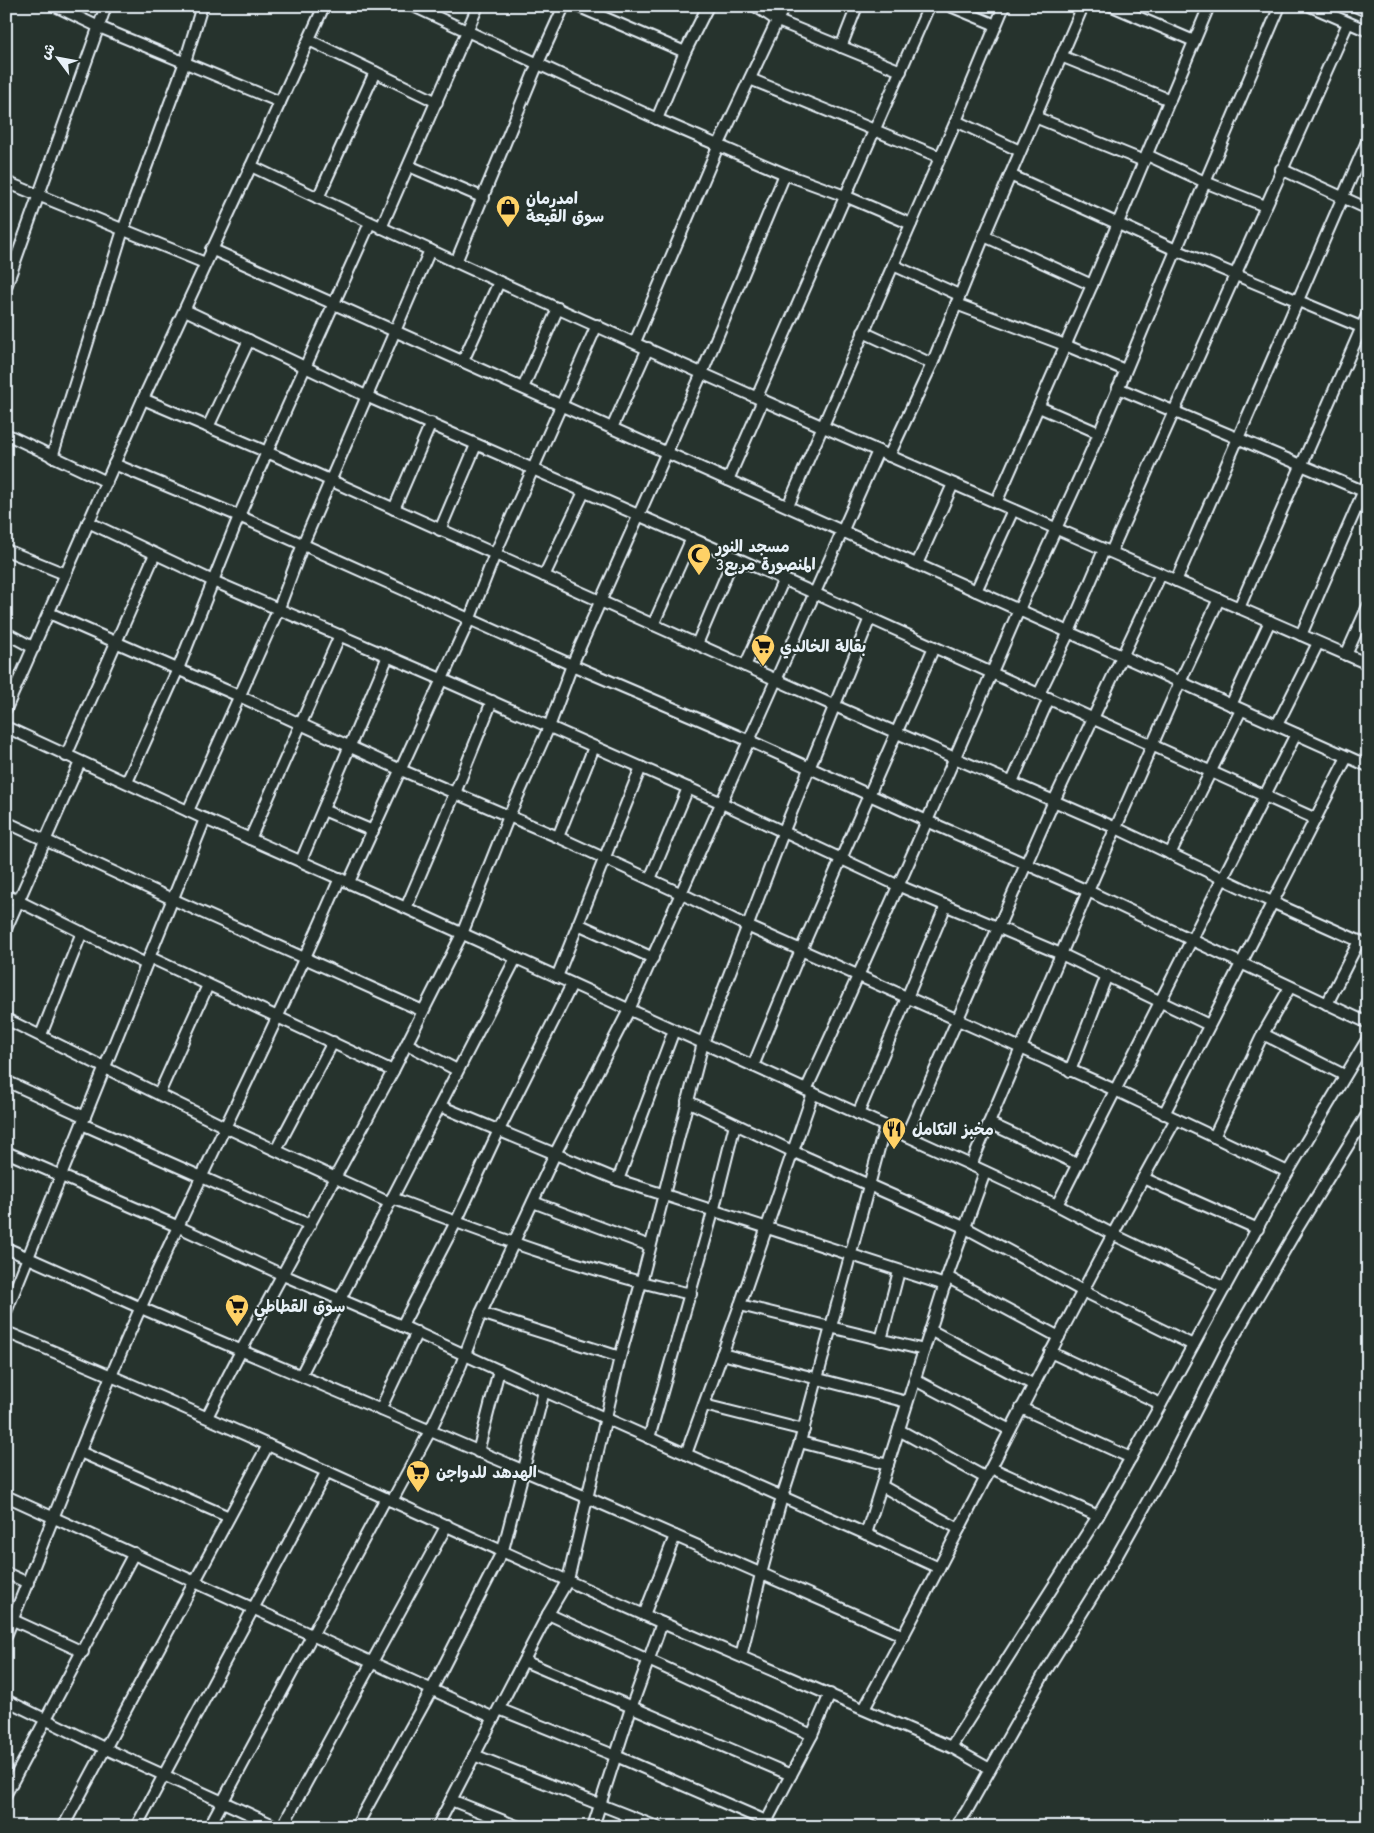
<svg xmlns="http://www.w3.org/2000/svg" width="1374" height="1833" font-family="'Comic Neue','Playpen Sans Arabic',sans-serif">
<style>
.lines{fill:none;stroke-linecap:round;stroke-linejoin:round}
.minor-casing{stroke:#e8f1f8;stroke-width:14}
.minor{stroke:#26332d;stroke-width:10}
.labels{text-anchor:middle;stroke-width:4;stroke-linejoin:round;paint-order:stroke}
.poi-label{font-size:16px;font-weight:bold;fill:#e8f1f8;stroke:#26332d;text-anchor:start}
</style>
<rect width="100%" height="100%" fill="#26332d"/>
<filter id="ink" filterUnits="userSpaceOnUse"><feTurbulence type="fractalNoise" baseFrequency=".02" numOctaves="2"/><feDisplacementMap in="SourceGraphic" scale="10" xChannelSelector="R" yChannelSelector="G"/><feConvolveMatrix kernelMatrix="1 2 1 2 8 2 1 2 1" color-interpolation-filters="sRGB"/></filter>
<g filter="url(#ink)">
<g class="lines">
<g class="minor-casing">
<g id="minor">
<polyline points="55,6 99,27 280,102"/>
<polyline points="413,6 657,119 785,174 845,196 911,224"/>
<polyline points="577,6 685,52"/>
<polyline points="755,6 778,21 901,71"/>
<polyline points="950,6 996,25"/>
<polyline points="1112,6 1194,41"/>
<polyline points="1310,6 1368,31"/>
<polyline points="1355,6 1368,12"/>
<polyline points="309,40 437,102"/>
<polyline points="841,47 857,6"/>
<polyline points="1061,56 1170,100"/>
<polyline points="750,79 940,157"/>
<polyline points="1035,117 1144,161"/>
<polyline points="657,119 685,52 708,6"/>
<polyline points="956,121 1020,151"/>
<polyline points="1147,155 1205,182 1265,206"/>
<path d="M251,166C619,342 994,501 1368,664"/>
<polyline points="409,166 484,198"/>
<polyline points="1281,169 1368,209"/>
<polyline points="1010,175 1176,250 1368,330"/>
<polyline points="6,182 205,263"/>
<polyline points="318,198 375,72"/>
<polyline points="381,228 478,6"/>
<polyline points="984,236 1092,285"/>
<polyline points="211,249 1368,766"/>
<polyline points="456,262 538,63 564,6"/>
<polyline points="893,265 959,295"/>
<polyline points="6,287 106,6"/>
<polyline points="956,304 1065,345 1125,370"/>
<polyline points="185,310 366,396 734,557 1316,819"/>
<polyline points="863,332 932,364"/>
<polyline points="635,342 719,144 784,6"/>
<polyline points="463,361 499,282"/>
<polyline points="523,388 558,308"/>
<polyline points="1118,388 1368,493"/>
<polyline points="757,397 929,6"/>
<polyline points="143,399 267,452 835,706 1116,828 1274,903 1359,941"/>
<polyline points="1039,407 1099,433"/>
<polyline points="208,427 249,340"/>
<polyline points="612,428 648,348"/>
<polyline points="6,434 107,482"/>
<polyline points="889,456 932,364 984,236 1083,6"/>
<polyline points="52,457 123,230 185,62 202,6"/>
<polyline points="114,464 239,516 572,665 750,741 927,821 1088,891 1368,1023"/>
<polyline points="728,480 763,400"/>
<polyline points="996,503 1092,285 1209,6"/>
<polyline points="788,506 956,121 1004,6"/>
<polyline points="394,509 431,423"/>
<polyline points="88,522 213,581 441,679 722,803 897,885 1061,954 1209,1025"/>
<polyline points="440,530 476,445"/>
<polyline points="6,550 65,574"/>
<polyline points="1111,552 1348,23"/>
<polyline points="917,564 953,484"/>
<polyline points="544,576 584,492"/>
<polyline points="1176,581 1368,139"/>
<polyline points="976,591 1013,510"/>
<polyline points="1239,608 1368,313"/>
<polyline points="49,613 239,696 401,770 558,837 682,894 747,926 1115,1090 1288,1172"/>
<polyline points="653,625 692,538"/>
<polyline points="6,633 34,648"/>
<polyline points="1301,635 1368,481"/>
<polyline points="697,644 734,557"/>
<polyline points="1346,655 1368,606"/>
<polyline points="745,666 784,579"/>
<polyline points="1039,694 1069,632 1104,550"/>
<polyline points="1231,705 1270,621"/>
<polyline points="6,709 143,399 251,166 324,6"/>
<polyline points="1277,725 1318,643"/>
<polyline points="6,727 205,819 406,908 971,1165 1057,1205 1112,1234 1225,1288"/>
<polyline points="66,756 155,554"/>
<polyline points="127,782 178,669 239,516 267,452 370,223"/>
<polyline points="1012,782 1049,698"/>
<polyline points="323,810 373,831"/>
<polyline points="188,811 279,608 303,544 430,250"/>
<polyline points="6,822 172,899 423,1011"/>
<polyline points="558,837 594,747"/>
<polyline points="250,839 340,635"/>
<polyline points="1170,854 1241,710"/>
<polyline points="301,861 388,656"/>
<polyline points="650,879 688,788"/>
<polyline points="349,882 470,618 495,554 597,325"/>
<polyline points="6,895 146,964"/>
<polyline points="406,908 455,793 492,701"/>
<polyline points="578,924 653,958"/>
<polyline points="6,929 80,762"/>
<polyline points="149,957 393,1071"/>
<polyline points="557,977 641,767"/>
<polyline points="1327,1004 1359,941 1368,945"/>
<polyline points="6,1019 225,1127 390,1203"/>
<polyline points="1263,1034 1344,1075"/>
<polyline points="41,1035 82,932"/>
<polyline points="407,1044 457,1070"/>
<polyline points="753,1066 801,950 934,647"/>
<polyline points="1070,1071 1107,975"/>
<polyline points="6,1081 85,1117"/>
<path d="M806,1090C879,932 949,772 1018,612C1051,537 1087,465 1118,389C1171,261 1225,134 1280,6"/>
<polyline points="159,1094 208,985"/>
<polyline points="687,1101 792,1151 966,1228 1083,1291 1193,1345"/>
<polyline points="440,1106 618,1180 945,1285"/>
<polyline points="858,1114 946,905"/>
<polyline points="1164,1114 1347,757"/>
<polyline points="989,1123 1077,1164"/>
<polyline points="82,1124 310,1225"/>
<polyline points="906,1136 1054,801 1161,574"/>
<polyline points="1214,1137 1263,1034 1290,987"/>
<polyline points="276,1150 333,1042"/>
<polyline points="6,1152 179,1227 283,1275 402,1326 544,1391 866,1534 939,1568"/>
<polyline points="971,1165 1088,891 1180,682 1219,599"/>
<polyline points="1143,1178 1258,1229"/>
<polyline points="618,1180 674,1030"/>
<path d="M392,1198C490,1235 588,1272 691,1294"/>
<polyline points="533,1202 650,1246"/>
<polyline points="1057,1205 1296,734"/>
<polyline points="6,1248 141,1308 586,1497 904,1636"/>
<polyline points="947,1277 1059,1337"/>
<polyline points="740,1305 924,1350"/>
<polyline points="6,1312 205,819"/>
<polyline points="481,1313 620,1357"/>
<polyline points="402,1326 456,1222 499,1130 572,984"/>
<polyline points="930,1330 1034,1385"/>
<path d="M6,1332C227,1422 442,1526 660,1622C757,1664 854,1705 951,1747L990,1769"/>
<polyline points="881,1340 899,1271"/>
<polyline points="1050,1352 1161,1404"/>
<polyline points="722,1354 907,1402"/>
<polyline points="301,1375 516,958"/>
<polyline points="915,1380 1010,1430"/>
<polyline points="704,1405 804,1430"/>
<polyline points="1021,1408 1131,1458"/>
<polyline points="380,1410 417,1332"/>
<polyline points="207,1417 242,1349 393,1071 462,934 509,816 549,727 572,665 702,373 785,174"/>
<polyline points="899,1430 986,1478"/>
<polyline points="649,1438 713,1212 735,1124"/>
<polyline points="800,1442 888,1465"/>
<polyline points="80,1452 229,1517"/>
<polyline points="478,1452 499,1370"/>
<polyline points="686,1454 740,1305 813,1093"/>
<polyline points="991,1468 1098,1516"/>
<polyline points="882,1486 959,1529"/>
<polyline points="6,1496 494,1718"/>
<polyline points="392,1501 430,1431 461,1365 481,1313 555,1154 629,1010 878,451"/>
<polyline points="866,1534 947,1277 985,1172"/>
<polyline points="6,1573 28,1583"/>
<polyline points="548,1614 812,1735"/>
<polyline points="644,1615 675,1536"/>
<polyline points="13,1620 83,1652"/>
<path d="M6,1636C50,1527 92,1416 140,1309C205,1164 278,1024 340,878"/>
<polyline points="741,1656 761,1574 782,1497 800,1442 885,1126"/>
<polyline points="524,1661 791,1775"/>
<polyline points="6,1700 104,1748 278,1827"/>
<polyline points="499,1709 616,1756 766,1821"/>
<path d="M864,1709C970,1514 1067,1313 1176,1119"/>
<polyline points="951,1747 1098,1516 1161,1404 1288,1172 1368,1038"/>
<polyline points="474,1755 657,1827"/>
<polyline points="6,1794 134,1553"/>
<polyline points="451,1800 519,1827"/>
<polyline points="764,1826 812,1735 830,1694"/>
<polyline points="63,1827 268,1445"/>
<polyline points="136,1827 327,1471"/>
<polyline points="209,1827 386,1498"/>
<polyline points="282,1827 447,1525"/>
<polyline points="356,1827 432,1689 503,1550 544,1391"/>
<polyline points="437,1827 548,1614 568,1580 620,1357 641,1283 703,1043 783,833 870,618"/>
<polyline points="593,1827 631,1708 662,1623"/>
<polyline points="955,1827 966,1812 1044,1674 1114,1561 1169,1463 1228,1347 1297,1229 1368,1113"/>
</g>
</g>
<use href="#minor" class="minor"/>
</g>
</g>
<defs>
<g id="shop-pin" transform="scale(1.25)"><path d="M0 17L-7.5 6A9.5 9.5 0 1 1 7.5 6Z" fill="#ffd166" stroke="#26332d"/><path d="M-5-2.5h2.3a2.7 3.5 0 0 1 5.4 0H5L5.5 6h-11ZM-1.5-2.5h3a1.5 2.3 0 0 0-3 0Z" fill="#111"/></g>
<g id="mosque-pin" transform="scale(1.25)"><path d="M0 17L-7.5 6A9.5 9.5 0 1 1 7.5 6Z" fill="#ffd166" stroke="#26332d"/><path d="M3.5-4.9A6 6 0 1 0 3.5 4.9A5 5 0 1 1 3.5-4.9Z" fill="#111"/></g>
<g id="supermarket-pin" transform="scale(1.25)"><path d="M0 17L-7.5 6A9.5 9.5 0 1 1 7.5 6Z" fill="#ffd166" stroke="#26332d"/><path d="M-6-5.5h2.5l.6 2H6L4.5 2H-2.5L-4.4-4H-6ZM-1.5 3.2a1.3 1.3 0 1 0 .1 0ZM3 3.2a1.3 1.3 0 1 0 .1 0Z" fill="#111"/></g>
<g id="restaurant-pin" transform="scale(1.25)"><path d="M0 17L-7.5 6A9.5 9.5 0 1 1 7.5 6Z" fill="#ffd166" stroke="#26332d"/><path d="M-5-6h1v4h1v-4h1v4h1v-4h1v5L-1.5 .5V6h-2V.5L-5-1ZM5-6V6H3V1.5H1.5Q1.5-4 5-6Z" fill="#111"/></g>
</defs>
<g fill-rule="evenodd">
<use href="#shop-pin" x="508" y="207"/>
<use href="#mosque-pin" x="699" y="555"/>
<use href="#supermarket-pin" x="763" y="646"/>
<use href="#restaurant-pin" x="894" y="1129"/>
<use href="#supermarket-pin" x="237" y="1306"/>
<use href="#supermarket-pin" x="418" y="1472"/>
</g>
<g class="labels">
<g class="poi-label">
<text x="526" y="204">امدرمان<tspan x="526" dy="18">سوق القيعة</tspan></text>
<text x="716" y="552">مسجد النور<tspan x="716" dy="18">المنصورة مربع3</tspan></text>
<text x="780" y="652">بقالة الخالدي</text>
<text x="912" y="1135">مخبز التكامل</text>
<text x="254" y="1312">سوق القطاطي</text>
<text x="436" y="1478">الهدهد للدواجن</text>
</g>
</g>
<rect width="1374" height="1833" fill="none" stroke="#26332d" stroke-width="25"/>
<rect x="12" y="12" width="1349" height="1808" fill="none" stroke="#e8f1f8" stroke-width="2" filter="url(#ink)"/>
<g transform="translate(58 58) rotate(302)" stroke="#26332d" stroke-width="4" paint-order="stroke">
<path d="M0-4L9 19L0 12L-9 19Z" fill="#e8f1f8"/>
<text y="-8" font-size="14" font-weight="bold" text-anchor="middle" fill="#e8f1f8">ش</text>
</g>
</svg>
